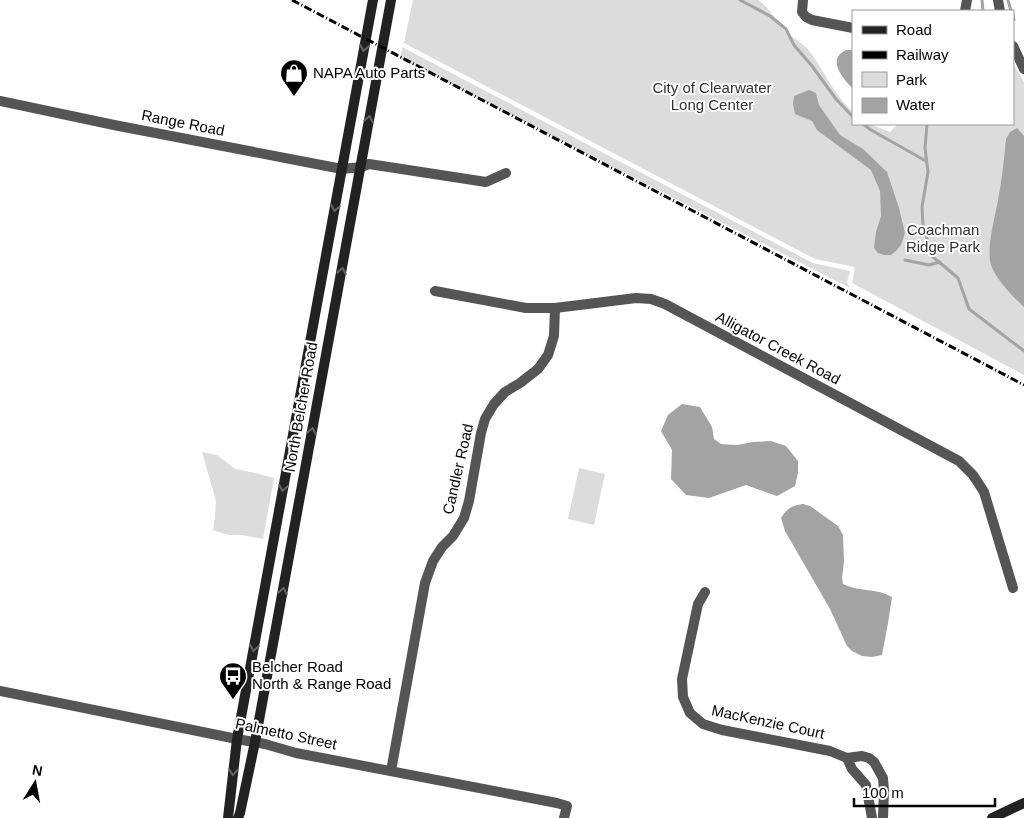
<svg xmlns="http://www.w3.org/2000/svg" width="1024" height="818" font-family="Helvetica,sans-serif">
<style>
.green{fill:#dcdcdc}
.water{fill:#a3a3a3}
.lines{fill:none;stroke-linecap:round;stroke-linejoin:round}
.stream{stroke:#a3a3a3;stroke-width:3}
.minor{stroke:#555;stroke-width:10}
.tertiary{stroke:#555;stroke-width:10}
.secondary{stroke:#222;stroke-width:10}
.rail{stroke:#000;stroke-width:3;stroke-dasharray:8 2.5 1 2.5;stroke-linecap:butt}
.oneway{stroke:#646464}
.labels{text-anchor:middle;stroke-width:4;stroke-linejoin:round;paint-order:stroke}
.poi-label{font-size:15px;fill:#000;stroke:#fff;text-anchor:start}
.park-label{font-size:15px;fill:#333;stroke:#fff}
.street-label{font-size:15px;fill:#000;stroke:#fff}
</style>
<rect width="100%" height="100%" fill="#fff"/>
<g class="green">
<path d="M413,0H758C769,7 775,19 783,29C791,38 803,42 810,52C825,72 834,95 853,112V124H870L890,132L898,124H1013V63L1024,82V375L852,283L855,267L815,259L404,43Z"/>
<polygon points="402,47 813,263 850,271 847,282 850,288 400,58"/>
<polygon points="202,452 217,455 235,469 255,473 274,478 263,539 242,535 228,535 213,530 215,517 216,501"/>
<polygon points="579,468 605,474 594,525 568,519"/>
</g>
<g class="water">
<path d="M846,50H853V89C843,78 826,60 846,50Z"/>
<polygon points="809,90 816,93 819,105 840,135 863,149 887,172 899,208 905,233 901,245 896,251 891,255 884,255 878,253 874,248 876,232 881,216 880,191 871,170 817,130 812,121 795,114 793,104 794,96"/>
<path d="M1017,128L1024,136V307C1013,297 995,278 991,265C986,247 995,218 998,200C1002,180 1004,159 1006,139L1010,132Z"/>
<polygon points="682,404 700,407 712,427 714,439 721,444 737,445 753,442 771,441 786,446 798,461 798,473 795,486 777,496 746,485 709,498 686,495 671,479 672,450 661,431 668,415"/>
<path d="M803,504L810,506L838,526L843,535L844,561L842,578L843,584C859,592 877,588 892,597L888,623L882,655L872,657L862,656L852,651L847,646L830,609L785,531L781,518C787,508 791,506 803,504Z"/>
</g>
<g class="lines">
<g class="stream">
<polyline points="740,0 770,16 786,29 794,45 812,66 836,99 853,117"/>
<polyline points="982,0 983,11"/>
<polyline points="1008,0 1011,11"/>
<polyline points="1013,15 1014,20"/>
<polyline points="863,124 871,130 926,161"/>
<polyline points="927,124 925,148 928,172 922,207 923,226 933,257 958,278 969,309 1024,351"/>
<polyline points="905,260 929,265 940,262"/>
</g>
<g class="minor">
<polyline points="803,0 802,12 806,17 812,20 853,28"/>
<polyline points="965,11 967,0"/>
<polyline points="0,101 114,125 342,169 361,167 369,164 486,182 506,173"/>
<polyline points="435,291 526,308 555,308 636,298 651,299 665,304 959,461 973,475 984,492 1013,588"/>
<polyline points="705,592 698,604 682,679 683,697 690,713 703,724 722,730 830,751 847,758 862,756 869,758 874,762 883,778 884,791 883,818"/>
<polyline points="237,739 265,744 296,753 557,803 567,806 564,818"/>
<polyline points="847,758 852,769 866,785 872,818"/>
<polyline points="391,771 425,583 433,561 442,547 453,536 464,518 469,501 481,433 485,419 494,404 505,392 520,383 538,369 548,355 554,336 555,308"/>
</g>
<g class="tertiary">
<polyline points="998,0 1000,11"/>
<polyline points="1013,46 1024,69"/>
<polyline points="0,691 237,739"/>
</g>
<g class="secondary">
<polyline points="228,818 237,739 373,0"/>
<polyline points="238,818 240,813 255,742 391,0"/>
<polyline points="992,818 1024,803"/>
</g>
<polyline class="rail" points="292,0 1024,385"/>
</g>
<defs><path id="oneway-chevron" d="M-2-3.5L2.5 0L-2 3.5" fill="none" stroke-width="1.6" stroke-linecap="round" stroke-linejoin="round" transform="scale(1.25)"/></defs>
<g class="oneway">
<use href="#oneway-chevron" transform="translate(364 48) rotate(100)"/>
<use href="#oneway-chevron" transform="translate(369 119) rotate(-80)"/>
<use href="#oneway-chevron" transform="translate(335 208) rotate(101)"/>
<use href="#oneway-chevron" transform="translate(342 271) rotate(-80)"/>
<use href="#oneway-chevron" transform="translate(312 431) rotate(-80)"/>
<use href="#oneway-chevron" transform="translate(283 488) rotate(100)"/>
<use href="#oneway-chevron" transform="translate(283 591) rotate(-80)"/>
<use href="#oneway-chevron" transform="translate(254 648) rotate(100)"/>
<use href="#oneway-chevron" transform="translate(233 772) rotate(97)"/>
</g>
<defs>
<g id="shop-pin" transform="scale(1.4375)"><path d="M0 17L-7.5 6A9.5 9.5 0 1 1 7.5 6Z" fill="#000" stroke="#fff"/><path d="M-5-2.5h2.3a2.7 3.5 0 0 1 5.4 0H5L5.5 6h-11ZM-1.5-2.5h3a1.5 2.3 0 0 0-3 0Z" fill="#fff"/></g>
<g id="bus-pin" transform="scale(1.4375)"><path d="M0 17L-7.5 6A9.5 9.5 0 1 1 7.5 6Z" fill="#000" stroke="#fff"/><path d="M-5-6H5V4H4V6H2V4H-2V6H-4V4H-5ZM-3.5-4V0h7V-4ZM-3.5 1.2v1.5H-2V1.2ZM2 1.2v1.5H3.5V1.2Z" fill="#fff"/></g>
</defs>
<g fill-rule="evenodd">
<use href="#shop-pin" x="294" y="73"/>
<use href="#bus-pin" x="233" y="676"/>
</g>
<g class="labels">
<g class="poi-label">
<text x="313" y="78">NAPA Auto Parts</text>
<text x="252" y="672">Belcher Road<tspan x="252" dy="17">North &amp; Range Road</tspan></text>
</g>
<g class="park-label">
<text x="712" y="93">City of Clearwater<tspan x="712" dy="17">Long Center</tspan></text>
<text x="943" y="235">Coachman<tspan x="943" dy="17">Ridge Park</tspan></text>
</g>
<g class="street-label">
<text transform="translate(183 123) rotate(11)" y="5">Range Road</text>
<text transform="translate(778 348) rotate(28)" y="5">Alligator Creek Road</text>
<text transform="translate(301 407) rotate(-80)" y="5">North Belcher Road</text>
<text transform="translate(458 469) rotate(-77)" y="5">Candler Road</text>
<text transform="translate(768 722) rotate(12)" y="5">MacKenzie Court</text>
<text transform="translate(286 734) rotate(12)" y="5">Palmetto Street</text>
</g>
</g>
<rect x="852" y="10" width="162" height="115" fill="#ffffff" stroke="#999999"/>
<rect x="862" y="26" width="25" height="8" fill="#222222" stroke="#999999"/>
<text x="896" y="35" font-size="15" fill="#000000">Road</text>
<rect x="862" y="51" width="25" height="8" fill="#000000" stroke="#999999"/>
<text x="896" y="60" font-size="15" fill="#000000">Railway</text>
<rect x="862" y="72" width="25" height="15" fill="#dcdcdc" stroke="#999999"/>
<text x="896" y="85" font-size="15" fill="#000000">Park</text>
<rect x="862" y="98" width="25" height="15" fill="#a3a3a3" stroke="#999999"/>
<text x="896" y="110" font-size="15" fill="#000000">Water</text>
<g transform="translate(35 783) rotate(11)" stroke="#ffffff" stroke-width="4" paint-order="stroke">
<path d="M0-4L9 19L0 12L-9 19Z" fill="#000000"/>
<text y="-8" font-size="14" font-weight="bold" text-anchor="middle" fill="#000000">N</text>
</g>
<path d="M854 798v8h141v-8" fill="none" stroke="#000000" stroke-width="2.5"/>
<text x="862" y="798" font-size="15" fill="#000000" stroke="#ffffff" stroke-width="4" paint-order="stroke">100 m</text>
</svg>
